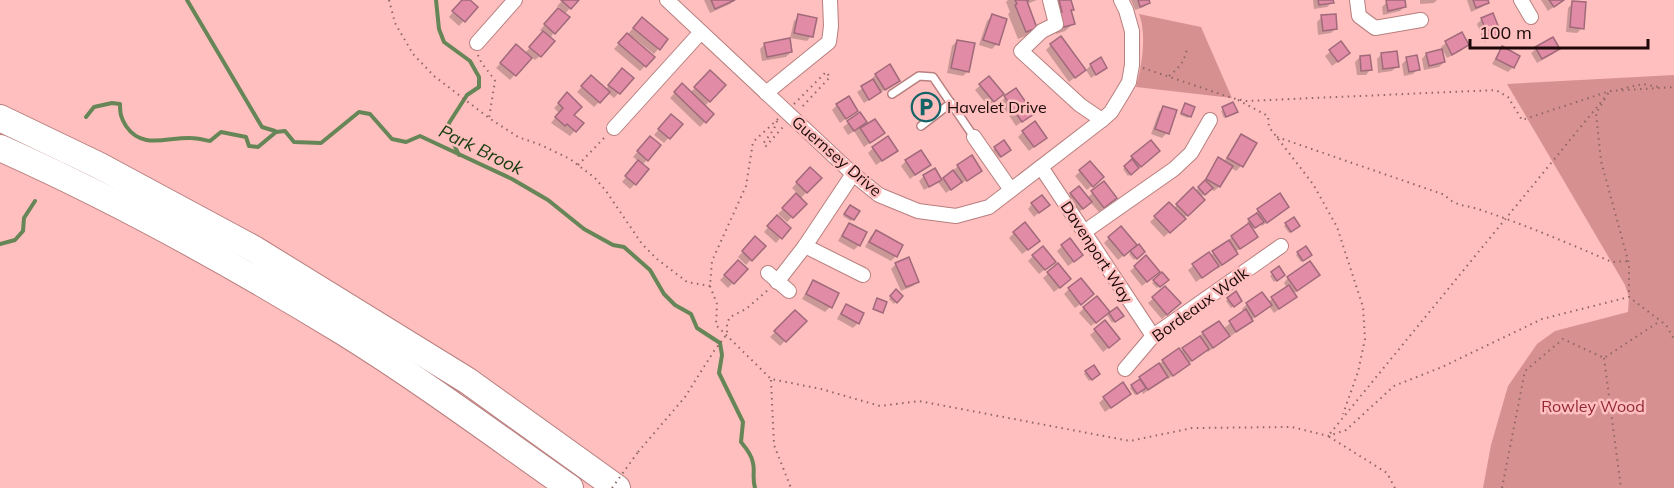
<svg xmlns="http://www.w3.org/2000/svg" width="1674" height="488" font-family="Mulish,sans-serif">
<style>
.green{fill:#d6908f}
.shadow{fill:#0003}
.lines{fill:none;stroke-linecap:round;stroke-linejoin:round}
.stream{stroke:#668657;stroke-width:4}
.building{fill:#e18ba6;stroke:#a06a7b;stroke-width:1.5}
.lane-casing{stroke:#b97f7f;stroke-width:10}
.street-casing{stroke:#b97f7f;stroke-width:16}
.highway-casing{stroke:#b97f7f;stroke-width:28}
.path{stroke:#906665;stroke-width:2;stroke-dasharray:1.5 4.5;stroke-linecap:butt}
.lane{stroke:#fff;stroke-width:7}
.street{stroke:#fff;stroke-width:14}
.highway{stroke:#fff;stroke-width:26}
.path-bridge{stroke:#906665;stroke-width:2;stroke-dasharray:1.5 4.5;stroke-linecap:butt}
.labels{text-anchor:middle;stroke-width:5;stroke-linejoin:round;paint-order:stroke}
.poi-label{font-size:16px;fill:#1d0909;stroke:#febfbe;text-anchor:start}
.street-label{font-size:16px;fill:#1d0909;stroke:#febfbe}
.park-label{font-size:16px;fill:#922933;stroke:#febfbe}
.water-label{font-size:18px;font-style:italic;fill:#173c0e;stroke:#febfbe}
</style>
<rect width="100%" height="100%" fill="#febfbe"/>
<g class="green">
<path d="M1139,14L1201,27L1232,98L1136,87C1142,66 1147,35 1139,14Z"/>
<polygon points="1674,75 1674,488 1483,488 1491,445 1508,386 1537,344 1555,331 1628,312 1629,297 1625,285 1507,84"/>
</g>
<g class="shadow">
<polygon points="464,0 467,0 476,7 459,26 449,17"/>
<polygon points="563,0 577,0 564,15 540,56 535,60 531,57 510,80 496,68 512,51 525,53 543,33 540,30 560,8 557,6"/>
<polygon points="704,0 734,0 730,4 710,13"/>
<polygon points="1008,0 1037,0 1027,4 1036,28 1028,35 1018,39 1008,14 1010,12 1006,2"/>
<polygon points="1050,0 1070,0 1072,9 1070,12 1073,24 1065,31 1056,34 1052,22"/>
<polygon points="1131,0 1148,0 1149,2 1144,7 1135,10"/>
<polygon points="1313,0 1332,0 1332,2 1327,7 1314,9"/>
<polygon points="1395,0 1403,0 1405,6 1400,11 1383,15 1382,7 1387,2"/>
<polygon points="1420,0 1437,0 1434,3 1420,4"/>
<polygon points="1467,0 1486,0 1487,2 1482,7 1471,12"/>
<polygon points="1541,0 1563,0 1548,11"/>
<polygon points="1573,3 1582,28 1577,33 1566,32 1568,8"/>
<polygon points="799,16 811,36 807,41 790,38 794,21"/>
<polygon points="992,16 997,44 992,49 979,45 987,21"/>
<polygon points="1322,17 1336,28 1331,33 1318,35 1317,22"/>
<polygon points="1482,19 1499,33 1494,38 1484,42 1477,24"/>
<polygon points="637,24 658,49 654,54 634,38 633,40 645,66 640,71 614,49"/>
<polygon points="957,41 968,71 963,76 947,73 952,46"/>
<polygon points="1341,43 1343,58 1332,66 1325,56"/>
<polygon points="1446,43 1467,45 1462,50 1447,58 1441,47"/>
<polygon points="765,44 791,52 786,57 762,61 760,49"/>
<polygon points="1051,45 1079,74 1069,82 1046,50"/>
<polygon points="1502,48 1518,56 1513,67 1508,72 1492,64 1498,53"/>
<polygon points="1536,49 1558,49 1553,54 1537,63 1531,53"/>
<polygon points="1382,54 1397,66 1392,71 1378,73 1377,59"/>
<polygon points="1426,54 1444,62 1439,67 1424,70 1422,59"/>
<polygon points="1360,57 1370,70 1366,75 1357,75 1355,62"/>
<polygon points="1407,59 1418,69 1413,74 1404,76 1402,64"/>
<polygon points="1091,65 1106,68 1091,78 1086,70"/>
<polygon points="890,66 898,81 893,85 879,93 864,103 857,92 872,82 871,80 875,75"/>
<polygon points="710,72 724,85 704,107 712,114 700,127 670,98 682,85 690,93"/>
<polygon points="618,75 632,78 614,98 608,93 594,107 577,92 591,77 605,90"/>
<polygon points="989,78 997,99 988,106 975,90"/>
<polygon points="567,95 572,115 582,123 570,136 551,123 559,113 554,108"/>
<polygon points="1005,98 1027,118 1016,126 1000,102"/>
<polygon points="1232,104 1234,114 1224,118 1221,111"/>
<polygon points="837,105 856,111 840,123 832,110"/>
<polygon points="1185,105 1190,116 1188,118 1180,115"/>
<polygon points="1164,107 1167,133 1162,138 1151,134 1159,112"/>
<polygon points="860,114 868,125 883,133 864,147 854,131 848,135 843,127"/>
<polygon points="666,121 681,124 664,143 654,135"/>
<polygon points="1023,132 1045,138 1029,151 1018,137"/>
<polygon points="1241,136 1241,166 1236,171 1230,167 1219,187 1214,191 1210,189 1201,197 1203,200 1164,237 1150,222 1169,204 1174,208 1193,189 1195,191 1201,186 1214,164 1218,159 1224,162 1236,141"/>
<polygon points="645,143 647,160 642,165 635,184 630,189 622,182 639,162 633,157"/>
<polygon points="873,148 896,151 876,165 868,153"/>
<polygon points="995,148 1007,152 999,158 993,150"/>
<polygon points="1153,156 1128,176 1123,169 1129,164 1128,162 1132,157"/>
<polygon points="906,161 929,165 910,179 901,166"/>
<polygon points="1090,163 1097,182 1087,190 1075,176"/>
<polygon points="958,166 980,171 961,184 960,182 946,193 938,182 924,190 919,181 924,176 935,170 941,182"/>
<polygon points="810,169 820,178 800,199 805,204 787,222 778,214 798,194 792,188"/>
<polygon points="1103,183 1110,203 1099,212 1090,202 1078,213 1066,199 1071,194 1087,198"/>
<polygon points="1032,204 1043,209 1034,217 1028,209"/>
<polygon points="848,208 853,219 851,221 843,216"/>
<polygon points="1258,210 1282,212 1262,226 1260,224 1252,229 1256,236 1252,241 1235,252 1237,254 1232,259 1217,269 1216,267 1196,282 1188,270 1209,254 1210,256 1232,237 1249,225 1247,222 1255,216 1254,215"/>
<polygon points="777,217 789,228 776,243 764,232"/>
<polygon points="849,224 859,245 854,250 838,241 845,229"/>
<polygon points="1286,224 1296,228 1289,233 1284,226"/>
<polygon points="876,232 896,256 891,261 865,247 871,236"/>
<polygon points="1014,233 1033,246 1022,254 1009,238"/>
<polygon points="756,238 764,246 746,265 738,257"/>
<polygon points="1109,238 1130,250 1118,260 1104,243"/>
<polygon points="1069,240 1076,260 1068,266 1057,251"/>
<polygon points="1139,246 1143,252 1134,260 1129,254"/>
<polygon points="1298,253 1308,256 1301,262 1296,255"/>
<polygon points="1033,256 1049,266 1039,274 1028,261"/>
<polygon points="738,262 746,269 728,288 720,280"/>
<polygon points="896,264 918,281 913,286 901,291 891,269"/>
<polygon points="1058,265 1064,284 1054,292 1043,278"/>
<polygon points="1135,267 1153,277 1142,286 1130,271"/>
<polygon points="1279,268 1282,277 1274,282 1270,276"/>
<polygon points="1162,274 1167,280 1157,288 1152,283"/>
<polygon points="1318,275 1293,294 1290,301 1274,313 1269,306 1251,320 1246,325 1231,336 1230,334 1223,341 1208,352 1206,350 1168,379 1166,377 1143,394 1141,391 1135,395 1130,388 1140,378 1163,361 1180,352 1203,333 1223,329 1244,312 1242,309 1247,304 1268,302 1287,288 1284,283 1288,278"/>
<polygon points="814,282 830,307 825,312 802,299 809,287"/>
<polygon points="1165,288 1174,308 1162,319 1148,303"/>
<polygon points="1069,289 1087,299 1075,308 1064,294"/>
<polygon points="896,292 901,296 894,304 889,299"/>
<polygon points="1228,299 1238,302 1231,308 1226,301"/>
<polygon points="846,306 858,323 853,328 837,319 842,310"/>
<polygon points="1084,308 1103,317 1091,326 1079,313"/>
<polygon points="1117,309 1120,317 1112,323 1107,315"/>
<polygon points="795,312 804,321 780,346 770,337"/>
<polygon points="1105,322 1113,344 1103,352 1090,335"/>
<polygon points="1086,372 1096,376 1089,381 1084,374"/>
<polygon points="1129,394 1105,412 1099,403 1104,398"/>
</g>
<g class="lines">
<g class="stream">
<polyline points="187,0 262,127 275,131"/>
<polyline points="436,0 439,29 444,42 470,61 479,77 479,87 467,95 449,123 448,132 459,155"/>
<path d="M86,117L94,107L112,103L120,104C120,114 121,118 126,126C142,150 167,137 191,138C197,138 204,140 210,141L221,132L246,137L249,146L258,147L276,132L285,131L294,142L321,143L359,112L370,114L392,139L406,142L420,136L512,179L548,200L584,229L613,245L624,247L650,270L664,294L675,305L691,314L697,328L720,343L722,355L719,373L743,422L741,442C746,448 752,455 753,463C755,471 752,478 755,488"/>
<polyline points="0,244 15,240 23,231 24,218 35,201"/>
</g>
</g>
<g class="building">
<polygon points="462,0 470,0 478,7 465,22 452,11"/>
<polygon points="561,0 579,0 571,9"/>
<polygon points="711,0 735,0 715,9"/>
<polygon points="1015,0 1029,0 1027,1 1037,28 1026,32 1015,5 1017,4"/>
<polygon points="1059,0 1071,0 1074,10 1071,10 1075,24 1064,27 1059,13 1062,12"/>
<polygon points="1138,0 1149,0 1150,3 1140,7"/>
<polygon points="1318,0 1333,0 1334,3 1319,5"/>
<polygon points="1386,0 1405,0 1406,7 1388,11"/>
<polygon points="1473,0 1488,0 1489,3 1476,8"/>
<polygon points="1549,0 1564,0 1554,7"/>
<polygon points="1572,1 1586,2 1584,29 1570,27"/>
<polygon points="558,8 570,17 555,34 544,24"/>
<polygon points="1493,13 1501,33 1489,38 1481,18"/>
<polygon points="798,14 817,18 813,37 794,33"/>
<polygon points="992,14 1007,19 999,45 983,40"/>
<polygon points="1336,14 1337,29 1323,31 1321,15"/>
<polygon points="642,17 668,39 660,50 633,28"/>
<polygon points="543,31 555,41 541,57 529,47"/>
<polygon points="1462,32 1469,45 1452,55 1445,41"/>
<polygon points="627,33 655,57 646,67 618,43"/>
<polygon points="1061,36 1086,70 1075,78 1050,44"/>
<polygon points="1553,37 1560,49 1542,59 1535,47"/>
<polygon points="790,38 792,52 767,57 764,43"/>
<polygon points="957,40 975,43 969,72 951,68"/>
<polygon points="1341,41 1350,53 1338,62 1329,50"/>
<polygon points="516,44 532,58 516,76 500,63"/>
<polygon points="1502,46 1520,56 1514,68 1496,59"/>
<polygon points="1442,49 1445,62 1429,66 1426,53"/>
<polygon points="1397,51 1399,67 1383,69 1381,53"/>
<polygon points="1370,55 1372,70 1361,71 1360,56"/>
<polygon points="1417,55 1420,70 1409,72 1406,57"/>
<polygon points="1101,57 1107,68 1096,75 1090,64"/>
<polygon points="890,64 900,81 885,90 875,74"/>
<polygon points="622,68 634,78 620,94 608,85"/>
<polygon points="710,70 726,85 710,102 694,87"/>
<polygon points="591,75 610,92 600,103 581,86"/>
<polygon points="989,76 1004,94 994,102 979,84"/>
<polygon points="873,79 881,92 869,100 861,86"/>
<polygon points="682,83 714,114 706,123 674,92"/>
<polygon points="1016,88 1034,114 1022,122 1004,96"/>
<polygon points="567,92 582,107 574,115 584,123 576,132 567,124 565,126 555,117 563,108 558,103"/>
<polygon points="849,96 858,111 846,119 836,104"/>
<polygon points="1233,102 1238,112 1226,117 1222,107"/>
<polygon points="1185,103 1195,107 1191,117 1181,113"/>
<polygon points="1163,106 1177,110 1169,134 1155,129"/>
<polygon points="860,112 867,122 854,131 847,121"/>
<polygon points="671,114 683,124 670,139 658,129"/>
<polygon points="875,119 885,133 870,143 860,128"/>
<polygon points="1035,121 1047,138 1034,147 1022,131"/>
<polygon points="1241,134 1257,143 1243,167 1227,158"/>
<polygon points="650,136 661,145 648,161 637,151"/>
<polygon points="888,136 898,151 882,161 872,147"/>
<polygon points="1004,140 1011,150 1001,157 994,147"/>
<polygon points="1151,140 1160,151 1141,167 1131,156"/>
<polygon points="921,150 931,165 915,175 905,160"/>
<polygon points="972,155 982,171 967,181 957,165"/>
<polygon points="1218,157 1233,166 1220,187 1206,179"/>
<polygon points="1132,159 1139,168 1131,175 1124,166"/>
<polygon points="638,160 649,169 636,185 625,176"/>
<polygon points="1090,161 1104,177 1093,187 1079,170"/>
<polygon points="810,167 822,178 807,193 796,182"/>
<polygon points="935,168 942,180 929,187 923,175"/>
<polygon points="953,170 962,182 951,190 943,178"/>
<polygon points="1205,180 1213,188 1205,195 1198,187"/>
<polygon points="1104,181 1117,198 1104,208 1091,191"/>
<polygon points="1079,186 1092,202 1083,209 1070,193"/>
<polygon points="1193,187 1205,200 1188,216 1176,204"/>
<polygon points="796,193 807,204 793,218 782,208"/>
<polygon points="1280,193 1289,207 1267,223 1257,209"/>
<polygon points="1042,195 1050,205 1039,213 1031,203"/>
<polygon points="1169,202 1186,219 1170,233 1154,216"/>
<polygon points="850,205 860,211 854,220 844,214"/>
<polygon points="1257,213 1264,222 1255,228 1248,219"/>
<polygon points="777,215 791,228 782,239 767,226"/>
<polygon points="1294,217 1300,226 1291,232 1285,223"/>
<polygon points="1025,222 1040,241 1028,250 1013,232"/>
<polygon points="849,223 867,232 860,246 842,236"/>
<polygon points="1249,223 1258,237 1240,249 1231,236"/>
<polygon points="1121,226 1137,245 1124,256 1108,237"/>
<polygon points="876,230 903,245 897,257 869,242"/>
<polygon points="755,236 766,246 752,261 742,251"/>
<polygon points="1070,238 1083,255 1074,262 1061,245"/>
<polygon points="1229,240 1238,254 1222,265 1212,251"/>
<polygon points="1139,244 1145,252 1137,259 1130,251"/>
<polygon points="1043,246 1056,262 1045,270 1032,255"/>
<polygon points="1306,246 1312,255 1303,261 1297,252"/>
<polygon points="1209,252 1219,266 1202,278 1192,264"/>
<polygon points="1146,255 1160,272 1147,282 1134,266"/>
<polygon points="909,257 919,282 906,287 895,263"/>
<polygon points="738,260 748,269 734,284 724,275"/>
<polygon points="1310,261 1320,275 1297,291 1287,277"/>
<polygon points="1058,263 1071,279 1060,288 1047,272"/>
<polygon points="1279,266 1285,275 1277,281 1271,272"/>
<polygon points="1162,272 1169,280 1160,287 1153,280"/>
<polygon points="1081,278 1094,294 1081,305 1068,288"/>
<polygon points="813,280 839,293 832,308 806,294"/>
<polygon points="1289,285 1297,297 1279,309 1271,297"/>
<polygon points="1165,286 1181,303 1167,315 1152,297"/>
<polygon points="896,289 903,296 897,303 890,296"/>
<polygon points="1236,291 1242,301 1234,307 1227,298"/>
<polygon points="1262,292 1272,305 1255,317 1246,303"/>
<polygon points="1097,296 1110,312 1096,323 1083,307"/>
<polygon points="877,298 887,302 883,313 873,309"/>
<polygon points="846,304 864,313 859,324 841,314"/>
<polygon points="1117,307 1124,316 1115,322 1109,313"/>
<polygon points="1246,309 1253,321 1236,332 1229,321"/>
<polygon points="795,310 807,321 786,342 774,331"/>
<polygon points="1105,320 1120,339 1109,348 1094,329"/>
<polygon points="1219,321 1230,336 1213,348 1202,332"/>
<polygon points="1200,336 1209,349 1192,361 1182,348"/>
<polygon points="1179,348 1190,364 1173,376 1162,360"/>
<polygon points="1159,363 1168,377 1148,390 1139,377"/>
<polygon points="1094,365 1100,374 1092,380 1085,371"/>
<polygon points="1140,379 1146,388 1137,394 1131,385"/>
<polygon points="1123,382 1131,394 1111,408 1103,397"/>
</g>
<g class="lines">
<g class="lane-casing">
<g id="lane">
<polyline points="892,94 919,76 933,77 974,137"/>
<polyline points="921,126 951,103"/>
</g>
</g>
<g class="street-casing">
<g id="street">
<polyline points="667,0 853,174 879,195 918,211 956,216 989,207 1102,120 1111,112 1122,94 1129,82 1132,65 1132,31 1126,10 1121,0"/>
<polyline points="1050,0 1056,24 1042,31 1021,51 1080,105 1102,120"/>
<polyline points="1357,0 1359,16 1375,28 1421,20"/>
<polyline points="1521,0 1531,17"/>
<polyline points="477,43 515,0"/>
<polyline points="766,93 829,42 831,26 830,0"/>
<polyline points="614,128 701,32"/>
<polyline points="974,137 1011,190"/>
<polyline points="1041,167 1153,336"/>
<polyline points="1084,232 1174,169 1191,153 1210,120"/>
<polyline points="805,246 863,275"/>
<polyline points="768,273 789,291"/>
<polyline points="777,282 805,246 853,174"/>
<polyline points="1125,369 1153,336 1281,246"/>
</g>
</g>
<g class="highway-casing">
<g id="highway">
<polyline points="0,118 98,165 254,249 468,381 617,488"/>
<path d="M0,148C119,201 234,265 345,333C422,381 496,436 570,488"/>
</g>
</g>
<g class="path">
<polyline points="389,0 395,23 413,54 434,76 489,118 518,137 541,145 570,159 595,178 606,191 642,244 657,259 687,282 710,286"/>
<path d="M478,55C481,65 490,72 495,81L489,118"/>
<polyline points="1143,68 1232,98 1246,101 1496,90 1508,97 1522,120 1610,91 1674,87"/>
<path d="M1169,76C1179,68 1184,62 1187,49"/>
<polyline points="1621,89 1643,84 1659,87"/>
<polyline points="1605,99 1596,113 1601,161 1629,264 1629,297"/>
<polyline points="1238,100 1268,116 1269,127 1313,184 1337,227 1363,307 1365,339 1358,372 1343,414"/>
<polyline points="794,104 826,72 830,77 801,108"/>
<polyline points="778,119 753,142 746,186 712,261 710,286 717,304 716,325 771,379 821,389 880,406 919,401 1130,441 1192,428 1292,427 1328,436 1346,430 1394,386 1442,367 1542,319 1629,297 1666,325 1674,339"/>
<polyline points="777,121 774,129 763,144 766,146 783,127"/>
<path d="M1277,137L1445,195C1454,206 1465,205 1478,209C1523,224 1568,243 1612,262L1628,261"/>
<polyline points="578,165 605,137"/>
<polyline points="1604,358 1621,488"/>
<polyline points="771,380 774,445 791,488"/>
<polyline points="638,452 685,397 714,351 727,334 727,323 730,317 746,309 768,290"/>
<polyline points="1395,488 1387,473 1328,436 1610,91"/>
<polyline points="1502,488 1525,371 1563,339 1604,358 1660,321"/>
</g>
<use href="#lane" class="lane"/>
<use href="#street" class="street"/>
<use href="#highway" class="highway"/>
<polyline class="path-bridge" points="612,488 638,452"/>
</g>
<defs>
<g id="parking-ring" transform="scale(1.5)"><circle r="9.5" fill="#febfbe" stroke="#146467" stroke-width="1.5"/><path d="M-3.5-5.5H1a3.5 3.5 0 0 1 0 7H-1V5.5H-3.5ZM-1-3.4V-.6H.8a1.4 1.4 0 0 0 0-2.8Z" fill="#146467"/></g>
</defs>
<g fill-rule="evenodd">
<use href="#parking-ring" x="926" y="107"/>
</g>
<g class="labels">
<g class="poi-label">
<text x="947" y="113">Havelet Drive</text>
</g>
<g class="street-label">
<text transform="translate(837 156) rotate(41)" y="6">Guernsey Drive</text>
<text transform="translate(1097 252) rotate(57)" y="6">Davenport Way</text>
<text transform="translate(1200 304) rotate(-36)" y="6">Bordeaux Walk</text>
</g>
<g class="park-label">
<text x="1593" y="412">Rowley Wood</text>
</g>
<g class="water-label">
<text transform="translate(481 150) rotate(26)" y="6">Park Brook</text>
</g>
</g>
<path d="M1470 39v9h178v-9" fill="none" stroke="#1d0909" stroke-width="3"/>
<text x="1479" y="39" font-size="18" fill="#1d0909" stroke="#febfbe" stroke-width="4.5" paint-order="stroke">100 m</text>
</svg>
